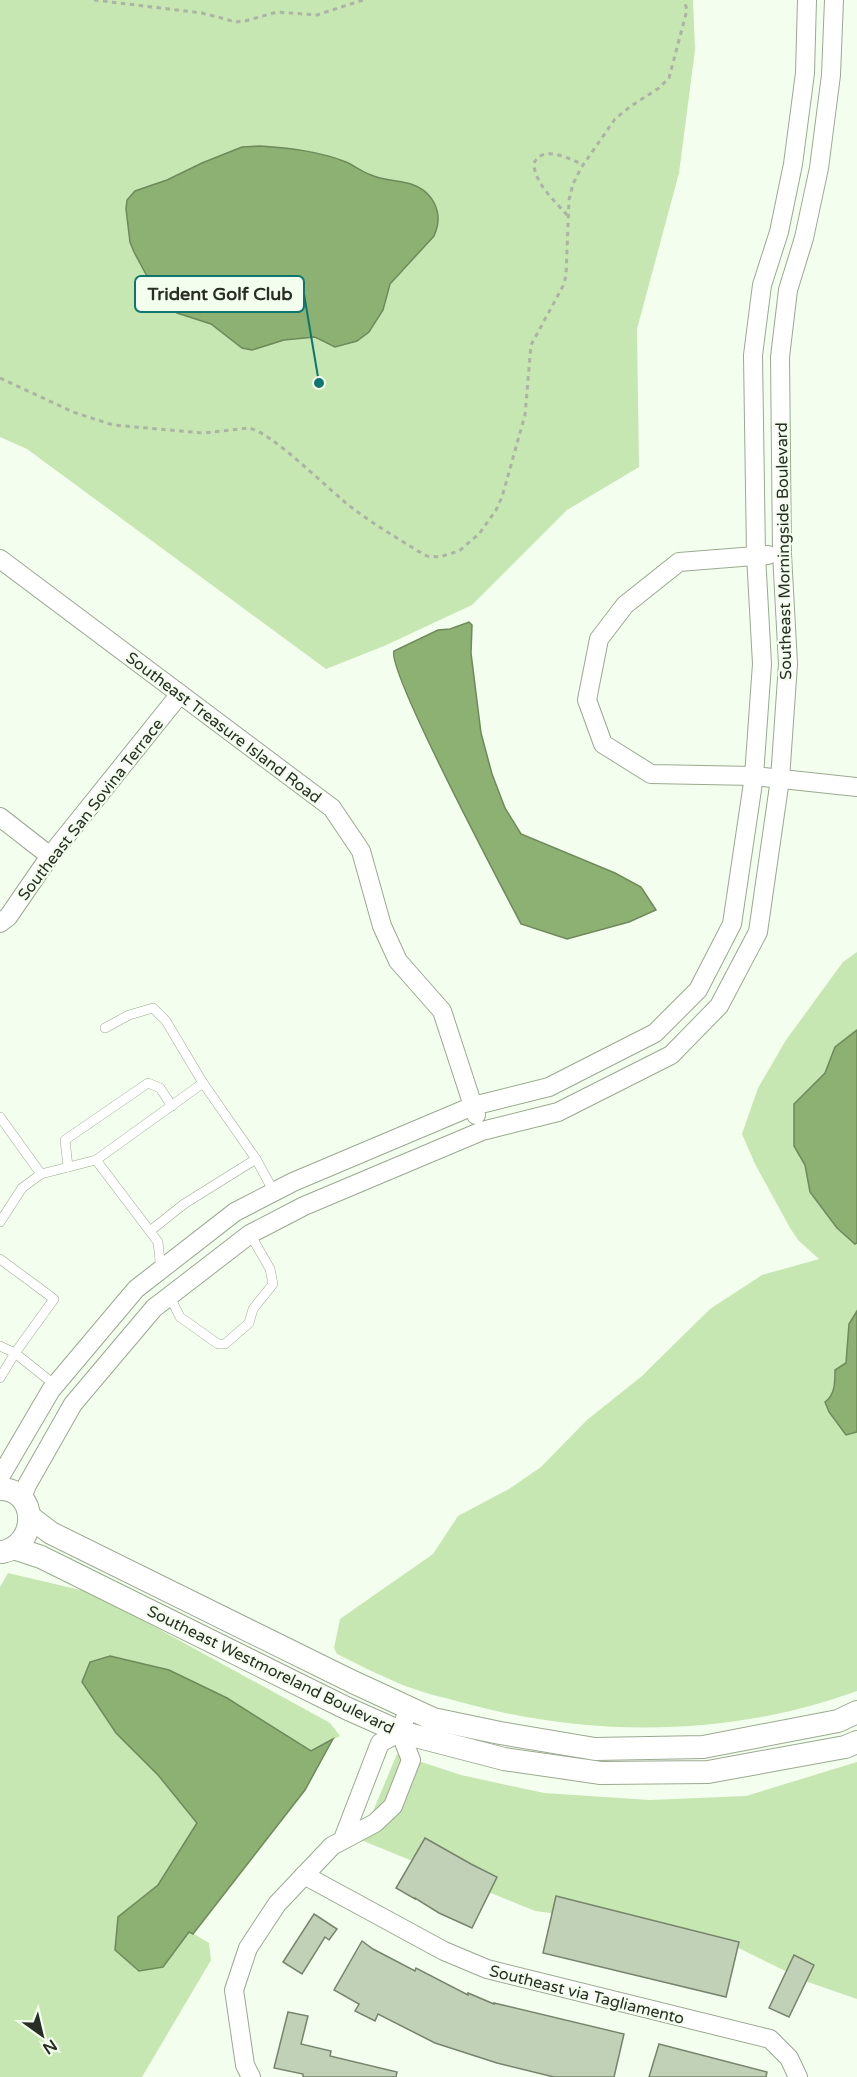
<svg xmlns="http://www.w3.org/2000/svg" width="857" height="2077" font-family="'Varela Round',sans-serif">
<style>
.green{fill:#c6e7b1}
.water{fill:#8cb173;stroke:#6e8a5b;stroke-width:1.5}
.building{fill:#c1d1b8;stroke:#76846c;stroke-width:1.5}
.lines{fill:none;stroke-linecap:round;stroke-linejoin:round}
.service-casing{stroke:#9aa990;stroke-width:10}
.minor-casing{stroke:#9aa990;stroke-width:20}
.tertiary-casing{stroke:#9aa990;stroke-width:24}
.path{stroke:#abb3a5;stroke-width:3;stroke-dasharray:4.5 4.5;stroke-linecap:butt}
.service{stroke:#fff;stroke-width:9}
.minor{stroke:#fff;stroke-width:18}
.tertiary{stroke:#fff;stroke-width:22}
.labels{text-anchor:middle;stroke-width:4.5;stroke-linejoin:round;paint-order:stroke}
.street-label{font-size:16px;fill:#282e24;stroke:#f4feee}
.leader{fill:none;stroke:#0f766e;stroke-width:2}
.callout-dot{fill:#0f766e;stroke:#f4feee;stroke-width:2}
.callout{fill:#f4feee;stroke:#0f766e;stroke-width:2}
.callout-label{font-size:18px;text-anchor:middle;font-weight:bold;fill:#282e24}
</style>
<rect width="100%" height="100%" fill="#f4feee"/>
<g class="green">
<polygon points="0,0 693,0 695,50 679,173 637,329 639,467 567,510 472,605 384,646 326,669 27,449 0,437"/>
<path d="M857,952V1030L835,1047L825,1073L794,1104V1146L805,1165L810,1192L855,1244L857,1243V1311L849,1324L846,1364L836,1370C835,1385 830,1397 829,1412L846,1435L857,1432V1691C731,1737 592,1738 464,1703C442,1697 419,1692 398,1683C377,1674 357,1664 337,1654L334,1648L340,1619L433,1554L458,1516L509,1489L541,1467L587,1420L642,1376L710,1309L762,1275L819,1259L798,1240L790,1228L755,1164L742,1134L758,1088L786,1040L843,962Z"/>
<polygon points="8,1573 93,1593 330,1723 340,1736 311,1751 90,1663 82,1682 116,1733 158,1775 197,1823 158,1885 118,1917 163,1967 189,1931 209,1943 211,1960 142,2077 0,2077 0,1587"/>
<polygon points="397,1754 461,1775 544,1793 650,1800 746,1796 857,1762 857,1999 808,1982 710,1934 535,1911 361,1840"/>
</g>
<g class="water">
<path d="M260,146C288,148 319,151 346,162C355,166 362,172 371,175C382,180 395,180 407,183C432,189 445,212 434,236L390,284L383,310L369,332L357,341L335,347L315,337L284,340L252,350L242,348L211,324L177,313L161,302L134,252L130,242L126,209L127,200L135,191L167,180L202,163L242,147Z"/>
<path d="M469,622L472,625L471,653L481,733L492,774L505,808L521,834L615,873L641,887L656,910L629,922L567,939L521,924C504,891 386,670 394,651L438,630L450,629Z"/>
<polygon points="857,1030 857,1243 855,1244 837,1228 810,1192 805,1165 794,1146 794,1104 825,1073 835,1047"/>
<path d="M857,1311V1432L846,1435L829,1412L825,1402C835,1395 835,1382 835,1370L846,1363L849,1324Z"/>
<polygon points="110,1656 169,1670 227,1698 311,1751 333,1739 305,1790 193,1934 189,1932 163,1967 139,1971 115,1950 118,1917 158,1885 197,1823 158,1775 116,1733 82,1682 90,1662"/>
</g>
<g class="building">
<polygon points="425,1838 471,1864 497,1877 472,1928 439,1913 415,1898 415,1899 396,1888"/>
<polygon points="556,1896 739,1942 726,1997 543,1953"/>
<polygon points="314,1914 337,1929 329,1940 325,1937 302,1974 283,1962"/>
<polygon points="362,1941 373,1949 415,1971 416,1968 468,1995 468,1993 494,2004 494,2003 624,2034 614,2077 554,2077 497,2063 435,2043 378,2014 375,2021 355,2011 359,2004 334,1990"/>
<polygon points="794,1955 814,1965 789,2017 769,2008"/>
<polygon points="288,2012 308,2016 301,2044 331,2051 330,2056 397,2072 396,2077 303,2077 303,2074 274,2068"/>
<polygon points="659,2044 767,2072 766,2077 649,2077"/>
</g>
<g class="lines">
<g class="service-casing">
<g id="service">
<polyline points="105,1028 129,1015 153,1008 166,1021 203,1083"/>
<polyline points="0,1117 41,1174"/>
<polyline points="96,1160 158,1242 161,1270"/>
<polyline points="68,1167 65,1140 148,1083 160,1088 172,1106"/>
<polyline points="0,1222 22,1188 41,1174 96,1160 203,1083 256,1159 274,1192"/>
<polyline points="150,1231 184,1204 256,1159"/>
<polyline points="0,1259 54,1299 15,1353 55,1385"/>
<polyline points="170,1297 180,1317 218,1344 225,1344 249,1323 253,1309 273,1284 270,1269 250,1234"/>
<polyline points="0,1346 15,1353 0,1378"/>
</g>
</g>
<g class="minor-casing">
<g id="minor">
<polyline points="768,555 679,562 625,605 599,639 587,700 603,744 651,774 754,776 857,787"/>
<polyline points="0,559 332,808 361,851 382,926 398,961 442,1011 476,1115"/>
<polyline points="0,817 50,856"/>
<polyline points="0,923 8,917 50,856 180,694"/>
<polyline points="0,1477 51,1390 136,1289 235,1212 293,1182 473,1106 549,1087 655,1033 698,990 732,924 754,776 762,664 756,555 753,355 762,285 779,232 793,164 805,73 807,0"/>
<polyline points="22,1498 27,1485 73,1404 154,1308 250,1234 304,1206 482,1131 558,1112 671,1055 719,1006 758,932 780,779 788,664 782,554 780,357 788,290 804,238 819,168 831,75 834,0"/>
<polyline points="343,1839 380,1743 400,1732 409,1708"/>
<polyline points="304,1875 444,1951 487,1969 770,2039 789,2058 798,2077"/>
<polyline points="251,2077 245,2065 234,1990 248,1948 277,1904 332,1846 375,1823 393,1806 411,1760 400,1732"/>
</g>
</g>
<g class="tertiary-casing">
<g id="tertiary">
<path d="M0,1489C38,1489 39,1545 2,1552"/>
<polyline points="30,1517 51,1533 353,1682 433,1719 500,1733 595,1749 703,1747 838,1721 857,1712"/>
<polyline points="14,1548 41,1557 346,1708 400,1732 504,1759 601,1773 708,1772 845,1747 857,1742"/>
</g>
</g>
<g class="path">
<polyline points="94,0 202,13 236,22 245,21 277,12 317,15 363,0"/>
<path d="M567,215C555,201 534,183 534,163C543,144 570,159 584,165"/>
<path d="M0,378L73,412L113,425L203,433L248,428C272,431 331,493 355,510C375,525 397,538 418,551L427,556L439,557L459,551L479,534L496,510L502,497L525,415L531,345L563,286L566,276L569,200L573,184L581,168L615,119L631,106L659,88L669,78L687,10L684,0"/>
</g>
<use href="#service" class="service"/>
<use href="#minor" class="minor"/>
<use href="#tertiary" class="tertiary"/>
</g>
<g class="labels">
<g class="street-label">
<text transform="translate(783 551) rotate(-91)" y="6">Southeast Morningside Boulevard</text>
<text transform="translate(224 727) rotate(37)" y="6">Southeast Treasure Island Road</text>
<text transform="translate(90 809) rotate(-52)" y="6">Southeast San Sovina Terrace</text>
<text transform="translate(271 1669) rotate(26)" y="6">Southeast Westmoreland Boulevard</text>
<text transform="translate(587 1994) rotate(14)" y="6">Southeast via Tagliamento</text>
</g>
</g>
<path class="leader" d="M319 383L304 294"/>
<circle class="callout-dot" cx="319" cy="383" r="6"/>
<rect class="callout" x="135" y="276" width="169" height="36" rx="6"/>
<g class="callout-label">
<text x="220" y="300">Trident Golf Club</text>
</g>
<g transform="translate(42 2035) rotate(146)" stroke="#f4feee" stroke-width="4.5" paint-order="stroke">
<path d="M0-4.5L10 22L0 15L-10 22Z" fill="#282e24"/>
<text y="-9" font-size="16" font-weight="bold" text-anchor="middle" fill="#282e24">N</text>
</g>
</svg>
